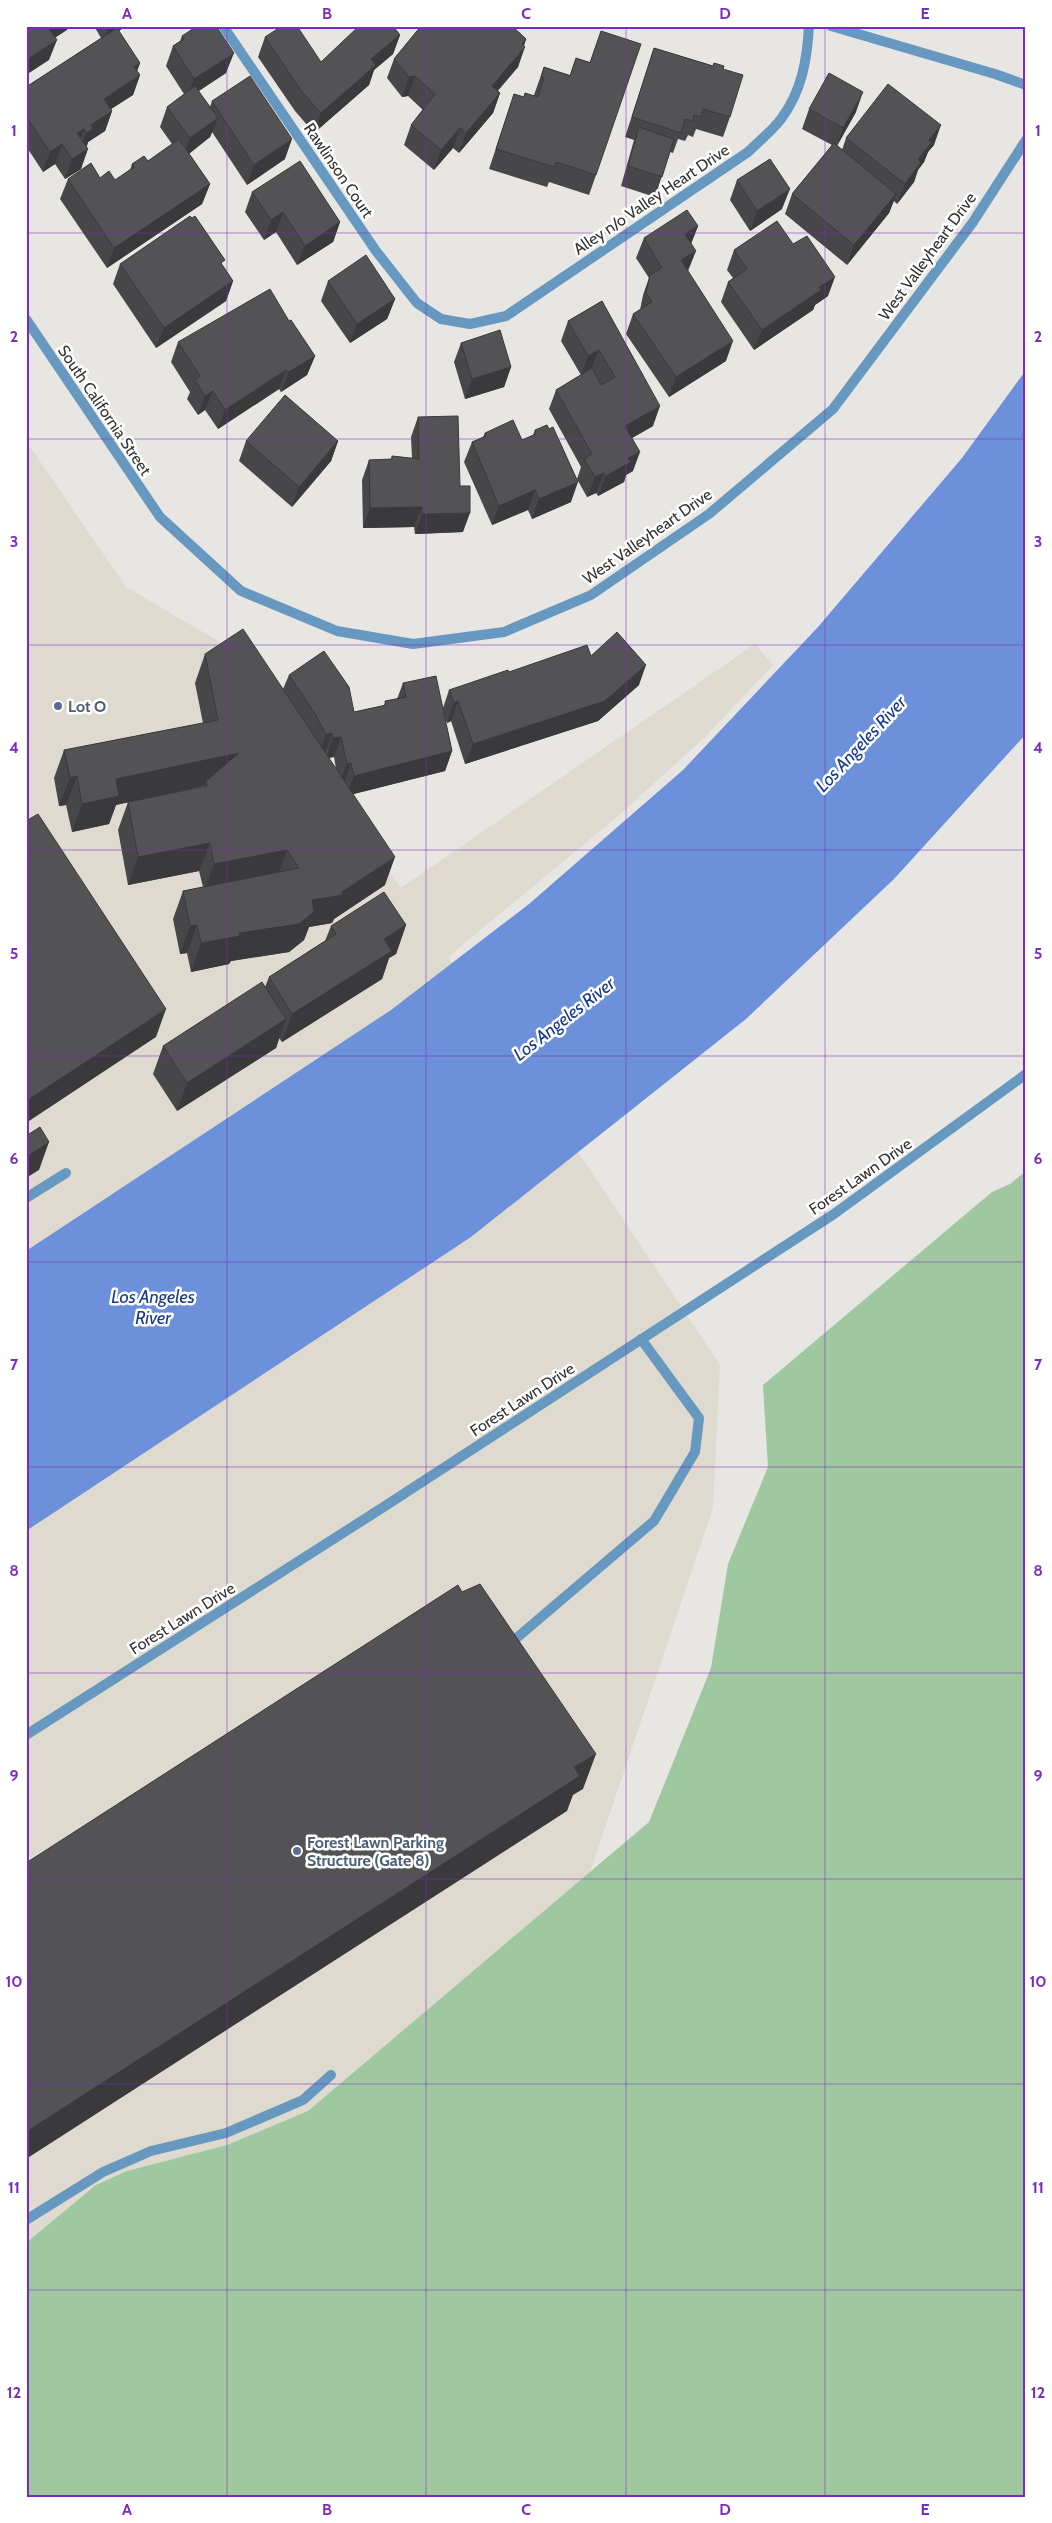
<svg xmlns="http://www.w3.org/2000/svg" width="1052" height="2523" font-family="Cabin,sans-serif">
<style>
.built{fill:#dedacf}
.green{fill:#9fc8a0}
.water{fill:#6c90d9}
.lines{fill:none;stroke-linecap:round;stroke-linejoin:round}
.service{stroke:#6799c0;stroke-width:10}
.minor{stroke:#6799c0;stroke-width:10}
.tertiary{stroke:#6799c0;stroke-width:10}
.wall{fill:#47474a;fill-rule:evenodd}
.shaded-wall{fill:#3a3a3c}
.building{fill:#535356;stroke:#3a3a3c}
.grid{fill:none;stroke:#7b2cbf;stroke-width:1;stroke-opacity:0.55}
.service-dot{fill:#5c6f8a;stroke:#fff;stroke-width:2}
.labels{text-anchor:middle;stroke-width:5;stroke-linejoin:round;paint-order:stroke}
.street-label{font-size:16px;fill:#333231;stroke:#fff}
.service-label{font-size:16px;font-weight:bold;fill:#4e5e75;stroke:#fff;text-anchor:start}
.water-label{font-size:18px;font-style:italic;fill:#15398e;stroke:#fff}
.neatline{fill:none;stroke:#7b2cbf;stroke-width:2}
.grid-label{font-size:16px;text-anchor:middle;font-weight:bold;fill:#7b2cbf}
</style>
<rect width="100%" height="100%" fill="#e7e6e2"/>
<polygon class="built" points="26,441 126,587 237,652 401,888 755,644 773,665 705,737 618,816 448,957 720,1365 713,1508 549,1994 26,2304"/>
<polygon class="green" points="1026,1171 1026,2497 26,2497 26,2243 96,2185 127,2171 227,2145 308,2111 649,1822 711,1668 728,1564 768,1467 763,1385 992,1192 1010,1184"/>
<polygon class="water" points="1026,370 1026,734 894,879 746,1019 471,1237 26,1531 26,1251 391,1010 529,904 683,770 818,627 962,458"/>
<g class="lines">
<g class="service">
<path d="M223,26L376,251L417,303L441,319L470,324L506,316L748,152C759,141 772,131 781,119C802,91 807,60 809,26"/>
<polyline points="26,1198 66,1173"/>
<polyline points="506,1647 654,1521 695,1452 699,1418 641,1339"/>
<polyline points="26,2220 103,2172 151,2151 226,2133 303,2100 331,2075"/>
</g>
<g class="minor">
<polyline points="831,26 995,74 1026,85"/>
<polyline points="26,319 160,517 241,591 337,631 413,644 504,632 591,595 709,514 833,409 973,222 1026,140"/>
</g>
<polyline class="tertiary" points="26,1735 382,1508 834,1214 1026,1074"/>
</g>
<g class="wall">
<polygon points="94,26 126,26 119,31 140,63 137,71 140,75 133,95 111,109 112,111 105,131 88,142 81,169 65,179 55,164 43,172 26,146 26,87 101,38"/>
<polygon points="421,26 516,26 515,29 526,39 518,67 497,91 500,93 493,113 459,153 453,148 434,170 404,145 411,125 423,110 408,96 402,97 387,78 394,59"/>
<polygon points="601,31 596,175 589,195 549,182 547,187 489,169 514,94 523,97 534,95 544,67 570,75 576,58 590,62"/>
<polygon points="400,35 393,54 374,70 369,85 314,133 295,111 258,57 265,37 321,62"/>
<polygon points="182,36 226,73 198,91 210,107 212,101 285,159 247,185 212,132 210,137 189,154 210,184 202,204 107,268 60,199 68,179 100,178 115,180 130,170 132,164 148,161 172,144 160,127 167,107 184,94 166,66 173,46 180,41"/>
<polygon points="654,48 723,69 730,117 723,137 696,129 693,137 688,135 685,141 678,139 673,153 670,152 655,197 621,186 634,140 625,137"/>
<polygon points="809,109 856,112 837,145 842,150 846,138 934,145 928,152 924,162 918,170 914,182 897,204 894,201 889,213 847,265 785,214 792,194 832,145 802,129"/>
<polygon points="737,180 782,209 750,231 730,200"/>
<polygon points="252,192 340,222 333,242 297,265 276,232 264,240 245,212"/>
<polygon points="698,226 691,244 688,271 726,361 669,397 626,334 633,314 640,310 643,295 649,278 636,258 644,238"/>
<polygon points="734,250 828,296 815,305 813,310 754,350 721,302 728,282 733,278 727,270"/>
<polygon points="120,264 223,266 233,281 226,301 156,348 113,284"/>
<polygon points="328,281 395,299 387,319 350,343 321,301"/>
<polygon points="602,301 653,426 632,438 633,471 626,475 624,482 598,496 596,493 587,497 577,479 581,467 549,409 556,390 581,375 561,341 568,321"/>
<polygon points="289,321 315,356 307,375 281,392 279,389 218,429 205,410 198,415 187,399 190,392 171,362 178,342"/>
<polygon points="461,343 511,367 504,387 465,399 454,362"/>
<polygon points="418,417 460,486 463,532 415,534 414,527 363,528 362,480 369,460 391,459 392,456 412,458 411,437"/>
<polygon points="535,430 571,502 532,519 528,510 492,525 464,462 472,442 483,437 485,433 522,440 533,435"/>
<polygon points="246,441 338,441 331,461 292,507 239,461"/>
<path d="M205,654L283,689L289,675L354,712L384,706L385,701L397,699L403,683L443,708L449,690L509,672L591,656L639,685L598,721L465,764L451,721L447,723L445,718L452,751L445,771L353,794L385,885L334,919L332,923L309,927L304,940L289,952L231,961L229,964L191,972L187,953L180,954L173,919L183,891L203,887L199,871L128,885L118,830L128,802L116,805L109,824L72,832L66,805L59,806L54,778L64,750L203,723L195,683ZM334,757L336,769L329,758ZM204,786V787L159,796Z"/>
<polygon points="406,925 396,954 389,958 382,979 282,1042 279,1038 276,1048 177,1111 153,1074 163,1046 265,987 269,977 325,941 331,926"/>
</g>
<g class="shaded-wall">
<polygon points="50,26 69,26 67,30 41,47 48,27"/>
<polygon points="109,26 126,26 103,41"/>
<polygon points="400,35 393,54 374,70 369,85 314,133 321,113 371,59"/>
<polygon points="526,39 522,51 525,47 518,67 485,106 492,86 522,44"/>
<polygon points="57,40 49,60 26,75 26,60"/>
<polygon points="234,53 226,73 187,99 194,79"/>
<polygon points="140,63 134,79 140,75 133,95 97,118 104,99 134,67"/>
<polygon points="415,76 408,96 402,97 409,77"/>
<polygon points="863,92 856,112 836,148 843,128"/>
<polygon points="500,93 493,113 459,153 466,133"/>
<polygon points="112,111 105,131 88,142 86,148 79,153 86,133 91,125"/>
<polygon points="218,118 210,137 183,158 190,138"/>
<polygon points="941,125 934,145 928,152 924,162 918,170 914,182 897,204 905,184 929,140"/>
<polygon points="460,128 453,148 434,170 441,150"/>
<polygon points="84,129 77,149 77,133"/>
<polygon points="292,139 285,159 247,185 254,165"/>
<polygon points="62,144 55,164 43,172 50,152"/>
<polygon points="88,149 81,169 65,179 72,159"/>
<polygon points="210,184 202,204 107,268 114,248"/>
<polygon points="790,189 782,209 750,231 757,211"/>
<polygon points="896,194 889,213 847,265 854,245"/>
<polygon points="283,212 276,232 264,240 271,220"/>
<polygon points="340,222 333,242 297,265 305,246"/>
<polygon points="698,226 690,246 685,234"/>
<polygon points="696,251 688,271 681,260"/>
<polygon points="835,277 828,296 815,305 813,310 754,350 762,330 819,287"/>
<polygon points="233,281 226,301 156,348 164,328"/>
<polygon points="395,299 387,319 350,343 357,324"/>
<polygon points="733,341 726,361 669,397 676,377"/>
<polygon points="599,350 591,369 581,376 588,356"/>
<polygon points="315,356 307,375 281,392 289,372"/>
<polygon points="511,367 504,387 465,399 472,379"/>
<polygon points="286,370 279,389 218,429 225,410"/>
<polygon points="213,391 205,410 198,415 205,396"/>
<polygon points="660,406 653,426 618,446 625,426"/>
<polygon points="338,441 331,461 292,507 299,487"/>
<polygon points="640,452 633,471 626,475 624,482 598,496 606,476 628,458"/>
<polygon points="604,473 596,493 587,497 595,477"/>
<polygon points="578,482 571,502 532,519 539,499"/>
<polygon points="535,490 528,510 492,525 499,506"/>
<polygon points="422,507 414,527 363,528 370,508"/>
<polygon points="470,513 463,532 415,534 422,514"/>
<polygon points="646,665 639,685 598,721 465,764 473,744"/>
<polygon points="458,701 451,721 447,723 454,703"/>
<polygon points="332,733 325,753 319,754 326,735"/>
<polygon points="341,737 334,757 326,758 333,738"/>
<polygon points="452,751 445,771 346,796 354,776"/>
<polygon points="239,753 206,781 204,786 116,805 109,824 72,832 82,804 116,779"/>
<polygon points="351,763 344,783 339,784 347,764"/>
<polygon points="77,776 66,805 59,806 70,778"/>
<polygon points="210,843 199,871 128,885 138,857"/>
<polygon points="287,850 277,878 204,892 214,864"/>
<polygon points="395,857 385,885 334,919 332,923 309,927 304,940 289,952 231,961 229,964 191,972 201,943 239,933 312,900 342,892"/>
<polygon points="197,925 187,953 180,954 190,926"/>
<polygon points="406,925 396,954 389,958 382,979 282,1042 292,1014 384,939"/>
<polygon points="166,1009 156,1037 26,1123 26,1101"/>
<polygon points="286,1019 276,1048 177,1111 187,1083"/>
<polygon points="49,1142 39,1170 26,1178 26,1157"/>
<polygon points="596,1754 583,1789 573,1795 567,1811 26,2159 26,2132 574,1767"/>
</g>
<g class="building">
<polygon points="26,26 50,26 48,27 57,40 26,60"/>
<polygon points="197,26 216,26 234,53 194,79 173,46 184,39 182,36"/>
<polygon points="282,26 297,26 321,62 359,26 393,26 400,35 371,59 376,65 321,113 302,92 265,37"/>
<polygon points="421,26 512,26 526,39 522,44 525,47 492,86 500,93 466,133 460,128 441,150 411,125 435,94 415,76 409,77 394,59"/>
<polygon points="117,28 140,63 134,67 140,75 104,99 112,111 91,125 93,129 86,133 84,129 77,133 88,149 72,159 62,144 50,152 26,116 26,87"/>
<polygon points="601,31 641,44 596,175 556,162 554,167 496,149 514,94 524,97 525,93 538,97 544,78 541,77 544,67 570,76 576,58 590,63"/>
<polygon points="654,48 713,66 714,63 724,66 723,69 743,75 730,117 703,109 701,117 694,115 693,121 685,119 681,133 632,117"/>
<polygon points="829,73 863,92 843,128 809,109"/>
<polygon points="250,76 292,139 254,165 212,101"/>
<polygon points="888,84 941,125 929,140 932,142 918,159 921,162 905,184 846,138"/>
<polygon points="195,86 218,118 190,138 167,107"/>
<polygon points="639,127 674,139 662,177 628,166"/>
<polygon points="179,139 210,184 114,248 68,179 91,163 100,178 109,171 115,180 134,167 132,164 144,156 148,161"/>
<polygon points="834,143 896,194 854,245 792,194"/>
<polygon points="770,159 790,189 757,211 737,180"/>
<polygon points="300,161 340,222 305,246 283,212 271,220 252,192"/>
<polygon points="687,210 698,226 685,234 696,251 681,260 733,341 676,377 633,314 652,302 646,293 650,275 662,268 644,238"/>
<polygon points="190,216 192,218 195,216 225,260 221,263 233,281 164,328 120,264"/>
<polygon points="777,221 793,244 807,236 835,277 819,287 821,290 762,330 728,282 747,269 734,250"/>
<polygon points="366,255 395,299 357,324 328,281"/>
<polygon points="270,289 289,321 291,320 315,356 289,372 286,370 225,410 213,391 205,396 195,380 200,376 178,342"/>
<polygon points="602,301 660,406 625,426 640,452 628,458 631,462 606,476 604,473 595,477 584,459 592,454 556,390 592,368 601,385 615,377 599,350 588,356 568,321"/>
<polygon points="500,330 511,367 472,379 461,343"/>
<polygon points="285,395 338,441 299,487 246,441"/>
<polygon points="458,416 460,486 470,486 470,513 422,514 422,507 370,508 369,460 392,459 392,456 419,459 418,417"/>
<polygon points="513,420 522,440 536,434 535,430 547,425 549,429 553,427 578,482 539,499 535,490 499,506 472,442 486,436 485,433"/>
<polygon points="243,629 395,857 342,892 343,895 312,900 314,912 299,924 239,933 240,936 201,943 197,925 190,926 183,891 299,868 287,850 214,864 210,843 138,857 128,802 207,786 206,781 239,753 116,779 119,796 82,804 77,776 70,778 64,750 218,720 205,654"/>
<polygon points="617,632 646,665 605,701 473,744 458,701 454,703 449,690 508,670 509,672 587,645 591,656"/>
<polygon points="324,651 349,687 354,712 386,705 385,701 406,697 403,683 436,676 452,751 354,776 351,763 347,764 341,737 333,738 332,733 326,735 316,715 289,675"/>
<polygon points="38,814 166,1009 26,1101 26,821"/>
<polygon points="384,892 406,925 384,939 392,951 292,1014 269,977 336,934 331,926"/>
<polygon points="262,982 286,1019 187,1083 163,1046"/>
<polygon points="40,1127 49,1142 26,1157 26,1136"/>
<polygon points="480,1584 596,1754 574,1767 580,1776 26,2132 26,1863 458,1585 462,1592"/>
</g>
<path class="grid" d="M227,26V2497M426,26V2497M626,26V2497M825,26V2497M26,233H1026M26,439H1026M26,645H1026M26,850H1026M26,1056H1026M26,1262H1026M26,1467H1026M26,1673H1026M26,1879H1026M26,2084H1026M26,2290H1026"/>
<g class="service-dot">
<circle cx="58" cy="706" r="5"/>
<circle cx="297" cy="1851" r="5"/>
</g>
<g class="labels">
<g class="street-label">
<text transform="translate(339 170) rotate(56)" y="6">Rawlinson Court</text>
<text transform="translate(651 199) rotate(-34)" y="6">Alley n/o Valley Heart Drive</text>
<text transform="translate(927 256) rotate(-54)" y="6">West Valleyheart Drive</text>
<text transform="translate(105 410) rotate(56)" y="6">South California Street</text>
<text transform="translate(647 536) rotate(-35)" y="6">West Valleyheart Drive</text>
<text transform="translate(860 1176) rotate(-35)" y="6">Forest Lawn Drive</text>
<text transform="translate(522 1399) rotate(-33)" y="6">Forest Lawn Drive</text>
<text transform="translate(182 1618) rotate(-32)" y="6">Forest Lawn Drive</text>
</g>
<g class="service-label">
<text x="68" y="712">Lot O</text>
<text x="307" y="1848">Forest Lawn Parking<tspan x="307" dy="18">Structure (Gate 8)</tspan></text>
</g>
<g class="water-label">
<text transform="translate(861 744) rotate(-47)" y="6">Los Angeles River</text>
<text transform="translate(564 1019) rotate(-38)" y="6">Los Angeles River</text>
<text x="153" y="1303">Los Angeles<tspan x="153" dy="21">River</tspan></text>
</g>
</g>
<rect width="1052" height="2523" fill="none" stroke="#ffffff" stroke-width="55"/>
<rect x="28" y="28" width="996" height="2468" class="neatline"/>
<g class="grid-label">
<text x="127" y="19">A</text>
<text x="327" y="19">B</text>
<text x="526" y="19">C</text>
<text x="725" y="19">D</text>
<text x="925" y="19">E</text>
<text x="14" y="136">1</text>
<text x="1038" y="136">1</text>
<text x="14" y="342">2</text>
<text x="1038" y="342">2</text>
<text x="14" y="547">3</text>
<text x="1038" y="547">3</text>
<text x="14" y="753">4</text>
<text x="1038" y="753">4</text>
<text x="14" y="959">5</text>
<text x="1038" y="959">5</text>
<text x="14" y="1164">6</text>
<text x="1038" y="1164">6</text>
<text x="14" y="1370">7</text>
<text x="1038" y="1370">7</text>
<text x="14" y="1576">8</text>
<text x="1038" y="1576">8</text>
<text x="14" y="1781">9</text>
<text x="1038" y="1781">9</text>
<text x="14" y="1987">10</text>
<text x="1038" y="1987">10</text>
<text x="14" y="2193">11</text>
<text x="1038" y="2193">11</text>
<text x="14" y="2398">12</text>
<text x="1038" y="2398">12</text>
<text x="127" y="2515">A</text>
<text x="327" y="2515">B</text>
<text x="526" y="2515">C</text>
<text x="725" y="2515">D</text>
<text x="925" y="2515">E</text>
</g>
</svg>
